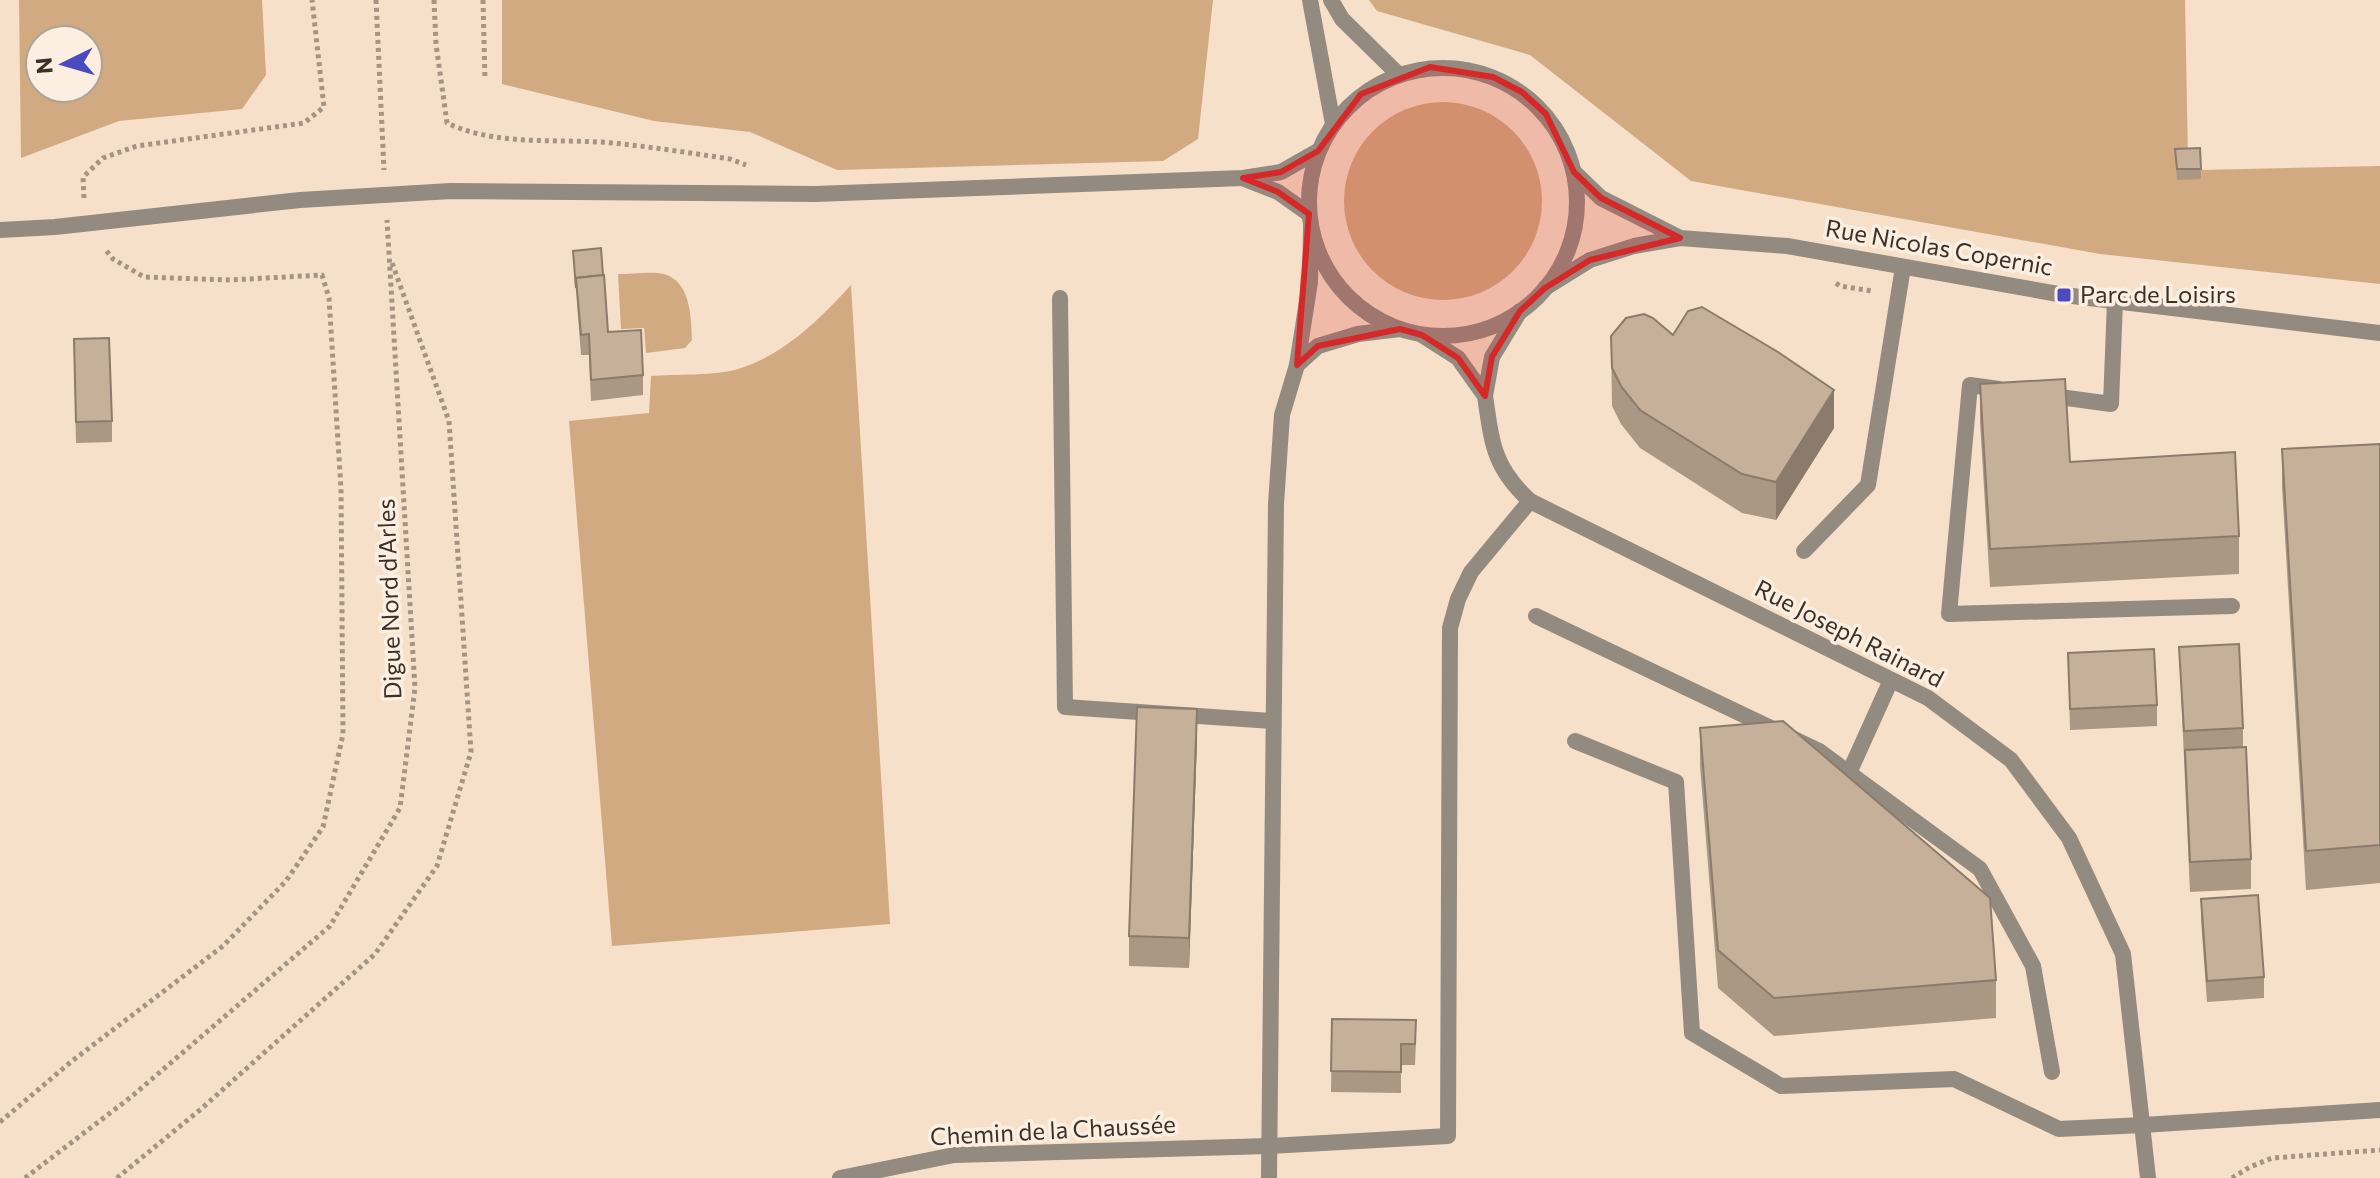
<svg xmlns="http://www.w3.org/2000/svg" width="2380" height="1178" font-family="Commissioner,sans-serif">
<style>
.green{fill:#d2aa81;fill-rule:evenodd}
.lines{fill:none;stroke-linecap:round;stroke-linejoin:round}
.path{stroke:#a59484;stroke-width:5;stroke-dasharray:4 4;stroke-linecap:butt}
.service{stroke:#938a80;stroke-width:16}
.minor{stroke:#938a80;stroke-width:16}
.tertiary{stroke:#938a80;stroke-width:16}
.wall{fill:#aa9784}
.shaded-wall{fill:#8b7b6c}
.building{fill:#c6b09a;stroke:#8b7b6c;stroke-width:2}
.marked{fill:#d62828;fill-opacity:0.2;stroke:#d62828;stroke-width:6;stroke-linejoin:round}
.poi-dot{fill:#4a4bc1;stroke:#fcefe1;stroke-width:3}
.labels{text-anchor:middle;stroke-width:7;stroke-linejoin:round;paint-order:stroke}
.street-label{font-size:24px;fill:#3a3129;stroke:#fcefe1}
.poi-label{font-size:24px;fill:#3a3129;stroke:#fcefe1;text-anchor:start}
</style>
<rect width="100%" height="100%" fill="#f6e0c9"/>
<g class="green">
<path d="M19,0H262L266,75L242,109L119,121L21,158ZM40,40H88V88H40Z"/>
<polygon points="502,0 1213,0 1198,139 1163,161 837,170 750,132 654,121 502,84"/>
<polygon points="1369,0 2185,0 2188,159 2200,170 2380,166 2380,284 2100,254 1691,181 1530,55 1377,11"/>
<circle cx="1443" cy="201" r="99"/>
<path d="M618,274C632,274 651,271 664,274C691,282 691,317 692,340L685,348L646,353L644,328L621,329Z"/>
<path d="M851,285L890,924L612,946L569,421L649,413L651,376C674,374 716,376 738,369C784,355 819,320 851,285Z"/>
</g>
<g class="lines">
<g class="path">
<polyline points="376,0 384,170"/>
<path d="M434,0L436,44L447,123C498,147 558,138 613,143C652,147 691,153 730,159L746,165"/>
<polyline points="483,0 485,80"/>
<polyline points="84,198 83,177 103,158 137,146 304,123 324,107 312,0"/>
<polyline points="1836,283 1840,286 1872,291"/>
<polyline points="0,1122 72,1061 223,946 286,881 323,827 343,734 341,489 329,298 322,275 230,280 144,277 113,259 105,249"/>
<polyline points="25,1178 131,1097 330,926 400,808 415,688 387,220"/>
<polyline points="117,1178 201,1109 375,954 437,866 471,752 449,421 391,260"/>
<polyline points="2232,1178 2250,1167 2272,1158 2380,1150"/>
</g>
<g class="service">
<polyline points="1060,298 1065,707 1273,721"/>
<polyline points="1999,389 1970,385 1949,614 2232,606"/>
<polyline points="2045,395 2111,404 2115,301"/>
<polyline points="1804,551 1868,485 1903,267"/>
<polyline points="1536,616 1819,751 1980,869 2033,966 2052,1072"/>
<polyline points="1575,741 1676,782 1692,1033 1781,1086 1954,1079 2059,1129 2143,1125"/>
<polyline points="1849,773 1891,680"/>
<polyline points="1269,1146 1448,1136 1450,628 1458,599 1471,572 1530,501"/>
</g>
<g class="minor">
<polyline points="1574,172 1601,198 1678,237"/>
<polyline points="1311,227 1310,282 1297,365 1318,346 1358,334 1400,329"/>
<polyline points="1545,288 1590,260 1634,246 1680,238 1787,246 2064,295 2380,333"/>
<polyline points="1422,335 1458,358 1485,396 1492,357 1520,311"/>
<path d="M1485,396C1492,443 1493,467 1530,501L1928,698L2011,760L2069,838L2123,954L2148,1178"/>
<polyline points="2143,1125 2380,1110"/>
<polyline points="840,1178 954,1155 1269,1146"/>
<polyline points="1269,1178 1276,504 1282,415 1297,365"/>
</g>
<g class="tertiary">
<polyline points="1310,0 1333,124"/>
<polyline points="1331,0 1342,19 1398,74"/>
<circle cx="1443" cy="202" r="134"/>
<polyline points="1245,179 1278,192 1309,214"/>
<polyline points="0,230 55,227 300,200 451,191 815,194 1243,178 1281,172 1318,151"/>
</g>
</g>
<g class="wall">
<polygon points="2200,148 2201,179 2177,180 2175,149"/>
<polygon points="573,251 608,332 643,375 643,395 591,401 589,355 581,355"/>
<polygon points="1673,335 1834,428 1776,520 1742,513 1640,448 1621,424 1612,406 1611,336"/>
<polygon points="74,360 112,421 112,442 76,443"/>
<polygon points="1980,384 2070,462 2239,536 2239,574 1990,587 1980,422"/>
<polygon points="2380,444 2380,883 2306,890 2282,487 2282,449"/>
<polygon points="2179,647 2243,728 2243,747 2251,859 2251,889 2190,892"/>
<polygon points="2068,653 2157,705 2157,726 2070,730"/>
<polygon points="1700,728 1996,980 1996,1018 1774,1036 1718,988 1700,766"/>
<polygon points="1197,739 1189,968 1129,966 1129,936"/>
<polygon points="2201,899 2264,977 2264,998 2207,1002 2201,920"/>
<polygon points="1332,1019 1416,1041 1415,1065 1401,1065 1401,1093 1331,1092"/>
</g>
<g class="shaded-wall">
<polygon points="1834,390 1834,428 1776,520 1776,482"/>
<polygon points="1197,709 1197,739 1189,968 1189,938"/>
</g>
<g class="building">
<polygon points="2200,148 2201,169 2177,169 2175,149"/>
<polygon points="601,248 603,275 576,278 576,288 573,251"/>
<polygon points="604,275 608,332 641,330 643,375 591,380 589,334 581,335 576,278"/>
<polygon points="1702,307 1778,352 1834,390 1776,482 1742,474 1640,410 1621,386 1612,368 1611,336 1626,318 1644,314 1653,318 1673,335 1688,311"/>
<polygon points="109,338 112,421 76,422 74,339"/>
<polygon points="2065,379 2070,462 2235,452 2239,536 1990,549 1980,384"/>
<polygon points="2380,444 2380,845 2306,851 2282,449"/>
<polygon points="2239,644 2243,728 2184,731 2179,647"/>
<polygon points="2154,649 2157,705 2070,709 2068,653"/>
<polygon points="1137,707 1197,709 1189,938 1129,936"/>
<polygon points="1783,721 1990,898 1996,980 1774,998 1718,950 1700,728"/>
<polygon points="2246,747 2251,859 2190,862 2185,750"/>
<polygon points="2258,895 2264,977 2207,981 2201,899"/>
<polygon points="1332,1019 1416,1020 1415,1044 1401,1044 1401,1072 1331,1071"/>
</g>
<path class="marked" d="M1430,67L1493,77L1522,92L1546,114L1574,172L1601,198L1680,238L1590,260L1545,288L1520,311L1492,357L1485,396L1458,358L1422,335L1400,329L1318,346L1297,365L1309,214L1278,192L1243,178L1281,172L1318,151L1361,94Z"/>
<rect class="poi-dot" x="2056" y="287" width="16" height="16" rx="4"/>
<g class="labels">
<g class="street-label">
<text transform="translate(1939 248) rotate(10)" y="8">Rue Nicolas Copernic</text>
<text transform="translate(390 599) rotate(-92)" y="8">Digue Nord d'Arles</text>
<text transform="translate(1849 634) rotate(27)" y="8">Rue Joseph Rainard</text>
<text transform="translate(1053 1131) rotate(-3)" y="8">Chemin de la Chaussée</text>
</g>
<g class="poi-label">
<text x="2080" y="303">Parc de Loisirs</text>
</g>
</g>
<g transform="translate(64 64) rotate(265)"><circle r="38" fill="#fcefe1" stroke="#aea397" stroke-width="2"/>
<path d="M0-6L14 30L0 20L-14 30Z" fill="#4a4bc1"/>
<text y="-12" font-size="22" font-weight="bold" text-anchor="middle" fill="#3a3129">N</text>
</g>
</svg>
